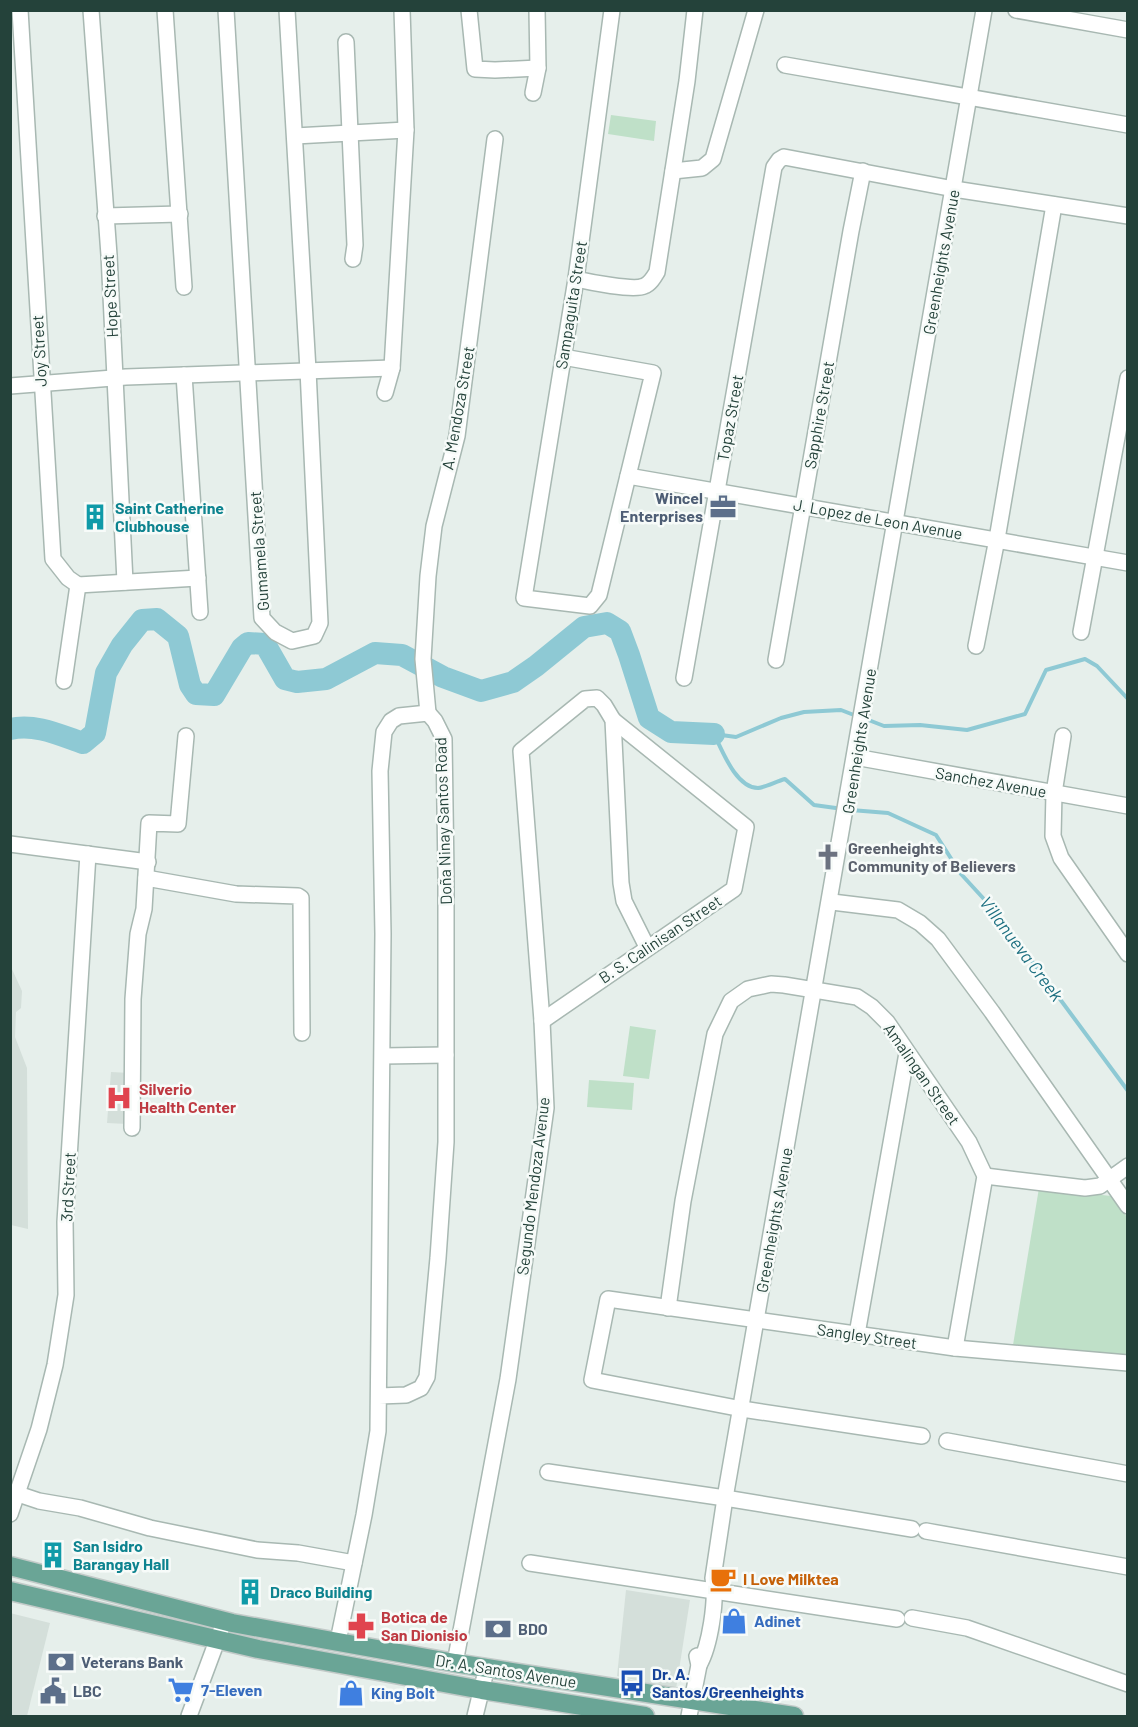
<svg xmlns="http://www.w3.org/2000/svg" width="1138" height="1727" font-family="Barlow,sans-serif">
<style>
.built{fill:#d4dfda}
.green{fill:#bfe0c8}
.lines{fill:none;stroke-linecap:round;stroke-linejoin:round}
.stream{stroke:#8ec9d4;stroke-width:4}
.river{stroke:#8ec9d4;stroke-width:22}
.minor-casing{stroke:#a8b8b2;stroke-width:18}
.major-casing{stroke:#c2cac8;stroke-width:21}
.minor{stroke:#fff;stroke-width:15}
.major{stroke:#6aa596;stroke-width:18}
.labels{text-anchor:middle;stroke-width:5;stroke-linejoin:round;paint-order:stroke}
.street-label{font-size:16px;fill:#24423a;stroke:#f7fbf9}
.service-label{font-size:16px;font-weight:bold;fill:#4e5e75;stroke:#f7fbf9;text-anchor:start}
.culture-label{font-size:16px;font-weight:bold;fill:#0d838f;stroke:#f7fbf9;text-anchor:start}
.worship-label{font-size:16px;font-weight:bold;fill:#5b616d;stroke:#f7fbf9;text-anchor:start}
.health-label{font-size:16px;font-weight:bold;fill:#be3a42;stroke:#f7fbf9;text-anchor:start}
.food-label{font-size:16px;font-weight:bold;fill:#c56008;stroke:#f7fbf9;text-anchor:start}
.shop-label{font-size:16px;font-weight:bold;fill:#366cbe;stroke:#f7fbf9;text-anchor:start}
.transit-label{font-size:16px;font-weight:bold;fill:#164399;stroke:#f7fbf9;text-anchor:start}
.water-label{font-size:18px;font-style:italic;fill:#1c6f80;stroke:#f7fbf9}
</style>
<rect width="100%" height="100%" fill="#e6efeb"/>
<g class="built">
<polygon points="11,967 22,991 21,1008 16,1012 15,1037 27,1068 28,1229 11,1225"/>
<polygon points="111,1072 130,1073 127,1124 107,1123"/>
<polygon points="626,1590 690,1600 676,1689 617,1676"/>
<polygon points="10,1613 50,1623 27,1716 11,1716"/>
</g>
<g class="green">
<polygon points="611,115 656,121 654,141 608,134"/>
<polygon points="630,1026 656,1030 649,1079 623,1076"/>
<polygon points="589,1080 634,1083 632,1110 587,1107"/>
<polygon points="1039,1188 1111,1196 1127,1217 1127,1356 1013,1345"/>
</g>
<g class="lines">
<g class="stream">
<polyline points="866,719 884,726 920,725 967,730 1025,714 1046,670 1085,659 1097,666 1128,699"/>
<path d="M714,734C722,750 736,788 758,788C766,787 777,781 785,779L814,805L843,809"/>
<polyline points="714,734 736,737 781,718 804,712 841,710 859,717"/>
<polyline points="851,810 888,813 936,835 961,874 994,910 1128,1091"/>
</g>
<path class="river" d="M10,729C35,723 60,735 83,743L95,733L106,673L122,645L142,620L157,619L178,636L190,685L196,694L214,695L242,648L248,643L265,644L285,679L297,682L326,679L375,653L402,655L443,677L481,691L513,682L536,666L584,627L607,623L620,631L629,655L649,718L671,732L714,734"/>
<g class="minor-casing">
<g id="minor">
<polyline points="20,10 53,559 68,578 78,585"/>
<polyline points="91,10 109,255 125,582"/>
<polyline points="165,10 184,287"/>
<polyline points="226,10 262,618 275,632 292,641 314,636 320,623 308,370 287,10"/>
<polyline points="469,10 475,69 495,70 538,68"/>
<polyline points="1016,10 1128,30"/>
<polyline points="346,42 355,245 353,259"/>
<polyline points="785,65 1128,125"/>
<polyline points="533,93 538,68 537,10"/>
<polyline points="295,136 406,130"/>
<polyline points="673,171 702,168 713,159 756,10"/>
<polyline points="105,216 180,214"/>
<path d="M576,279C589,282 634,291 644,286C650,284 654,277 657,272L687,81L695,10"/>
<polyline points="563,357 653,373 599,595 590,606 524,598 576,279 612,10"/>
<polyline points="184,375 200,612"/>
<polyline points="10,386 126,377 392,368"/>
<polyline points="385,393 392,368 406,130 402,10"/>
<polyline points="628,476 1128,563"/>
<polyline points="78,585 198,578"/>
<polyline points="1081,632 1128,378"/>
<polyline points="976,646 997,539 1054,205"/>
<polyline points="776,660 851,231 863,171"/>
<polyline points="684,678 774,167 779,160 784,157 954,189 1128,216"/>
<polyline points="64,681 78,585"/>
<polyline points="428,713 423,659 428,576 434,526 457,436 495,139"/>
<polyline points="1063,736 1054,793 1053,836 1061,858 1128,954"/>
<polyline points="855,757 1128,806"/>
<polyline points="10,844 148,862"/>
<polyline points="146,878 236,894 298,896 301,898 302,1033"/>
<polyline points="832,902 898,910 920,923 938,939 992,1012 1128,1206"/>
<polyline points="542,1021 734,889 746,827 613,720"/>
<polyline points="383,1056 446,1055"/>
<polyline points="132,1128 133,999 138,934 144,909 149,823 178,824 186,736"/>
<polyline points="985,1176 1085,1188 1100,1186 1128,1166"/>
<polyline points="668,1308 683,1201 715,1034 731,1001 748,989 771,984 784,985 857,997 872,1007 887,1022 969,1142 985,1176 955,1348"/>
<polyline points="857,1334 907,1053"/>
<polyline points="922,1436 742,1409 592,1380 608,1299 955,1348 1128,1363"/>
<polyline points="947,1441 1128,1474"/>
<polyline points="548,1472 725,1498 912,1529"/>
<polyline points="18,1494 39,1501 80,1508 150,1528 257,1550 298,1553 354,1563"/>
<polyline points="10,1514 39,1429 55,1365 66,1295 65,1222 88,854"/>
<polyline points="926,1531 1128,1567"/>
<polyline points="530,1563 897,1619"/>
<polyline points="912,1618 967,1628 1128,1684"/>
<polyline points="338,1641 364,1515 378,1431 383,934 380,771 384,732 391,721 399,716 428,713 435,721 444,739 446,875 446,1142 438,1258 427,1377 421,1388 406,1395 379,1396"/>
<polyline points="455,1663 508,1379 546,1108 542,1021 521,751 585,699 597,698 604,705 613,720 621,883 624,901 647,947"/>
<path d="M699,1665C710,1646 717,1600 713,1578L725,1498C814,1003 900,507 984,10"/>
<polyline points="189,1716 221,1630"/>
<polyline points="475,1716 487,1667"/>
<polyline points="689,1716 699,1665 697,1656"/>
</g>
</g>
<g class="major-casing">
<g id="major">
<polyline points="10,1566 232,1623 455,1663 794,1716"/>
<polyline points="10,1591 258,1649 482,1690 645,1716"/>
</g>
</g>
<use href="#minor" class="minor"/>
<use href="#major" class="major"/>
</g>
<defs>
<g id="office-bare" transform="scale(2.07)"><path d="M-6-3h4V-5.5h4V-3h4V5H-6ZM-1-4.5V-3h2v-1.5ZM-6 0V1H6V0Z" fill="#5c6f8a" stroke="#f7fbf9" stroke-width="2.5" paint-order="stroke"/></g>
<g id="building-bare" transform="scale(2.07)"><path d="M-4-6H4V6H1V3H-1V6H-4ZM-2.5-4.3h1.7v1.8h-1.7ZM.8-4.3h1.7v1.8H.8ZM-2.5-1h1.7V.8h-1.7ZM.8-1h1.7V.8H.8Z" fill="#0f9aa8" stroke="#f7fbf9" stroke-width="2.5" paint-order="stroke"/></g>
<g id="church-bare" transform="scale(2.07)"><path d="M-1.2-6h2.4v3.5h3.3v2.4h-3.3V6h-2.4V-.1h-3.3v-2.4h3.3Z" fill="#6b7280" stroke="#f7fbf9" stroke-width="2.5" paint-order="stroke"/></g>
<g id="hospital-bare" transform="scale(2.07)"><path d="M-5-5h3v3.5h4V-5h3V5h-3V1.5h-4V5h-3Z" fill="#e0444e" stroke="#f7fbf9" stroke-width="2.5" paint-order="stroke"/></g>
<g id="cafe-bare" transform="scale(2.07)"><path d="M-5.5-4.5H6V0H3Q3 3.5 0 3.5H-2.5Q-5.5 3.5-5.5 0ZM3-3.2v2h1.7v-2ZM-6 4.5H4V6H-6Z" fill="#e8710a" stroke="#f7fbf9" stroke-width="2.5" paint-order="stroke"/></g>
<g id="shop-bare" transform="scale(2.07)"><path d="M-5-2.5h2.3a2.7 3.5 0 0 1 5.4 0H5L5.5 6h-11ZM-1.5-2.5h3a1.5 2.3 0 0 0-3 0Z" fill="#3f7fe0" stroke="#f7fbf9" stroke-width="2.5" paint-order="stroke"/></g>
<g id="pharmacy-bare" transform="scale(2.07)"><path d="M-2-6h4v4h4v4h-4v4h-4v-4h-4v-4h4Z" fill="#e0444e" stroke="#f7fbf9" stroke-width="2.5" paint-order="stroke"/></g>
<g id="bank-bare" transform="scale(2.07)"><path d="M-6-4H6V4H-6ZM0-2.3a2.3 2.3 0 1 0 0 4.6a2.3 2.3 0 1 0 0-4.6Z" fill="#5c6f8a" stroke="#f7fbf9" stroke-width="2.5" paint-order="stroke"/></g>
<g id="bus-bare" transform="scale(2.07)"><path d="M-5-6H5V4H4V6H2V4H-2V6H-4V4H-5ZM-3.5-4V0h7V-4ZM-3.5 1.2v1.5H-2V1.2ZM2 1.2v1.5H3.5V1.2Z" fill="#1a4fb4" stroke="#f7fbf9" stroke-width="2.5" paint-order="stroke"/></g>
<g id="supermarket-bare" transform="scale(2.07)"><path d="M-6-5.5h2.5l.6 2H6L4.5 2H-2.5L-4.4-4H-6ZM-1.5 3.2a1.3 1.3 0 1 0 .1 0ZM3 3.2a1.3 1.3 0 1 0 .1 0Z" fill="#3f7fe0" stroke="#f7fbf9" stroke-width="2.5" paint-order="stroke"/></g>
<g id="civic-bare" transform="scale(2.07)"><path d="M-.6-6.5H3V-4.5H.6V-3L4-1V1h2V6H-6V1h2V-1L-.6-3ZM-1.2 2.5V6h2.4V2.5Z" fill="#5c6f8a" stroke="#f7fbf9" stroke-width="2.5" paint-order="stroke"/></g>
</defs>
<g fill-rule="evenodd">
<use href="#office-bare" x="723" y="507"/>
<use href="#building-bare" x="95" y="517"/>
<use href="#church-bare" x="828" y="857"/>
<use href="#hospital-bare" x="119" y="1098"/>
<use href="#building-bare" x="53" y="1555"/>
<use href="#cafe-bare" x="723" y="1579"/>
<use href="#building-bare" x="250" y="1592"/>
<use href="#shop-bare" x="734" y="1621"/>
<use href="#pharmacy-bare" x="361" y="1626"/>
<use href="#bank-bare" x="498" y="1629"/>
<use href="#bank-bare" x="61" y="1662"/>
<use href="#bus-bare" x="632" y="1683"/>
<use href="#supermarket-bare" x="181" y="1690"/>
<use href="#civic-bare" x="53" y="1691"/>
<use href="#shop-bare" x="351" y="1693"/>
</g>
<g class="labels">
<g class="street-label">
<text transform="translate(941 262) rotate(-80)" y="6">Greenheights Avenue</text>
<text transform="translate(110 296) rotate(-93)" y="6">Hope Street</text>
<text transform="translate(571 305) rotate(-81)" y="6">Sampaguita Street</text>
<text transform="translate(39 351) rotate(-93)" y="6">Joy Street</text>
<text transform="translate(458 408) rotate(-80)" y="6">A. Mendoza Street</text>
<text transform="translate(819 415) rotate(-80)" y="6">Sapphire Street</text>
<text transform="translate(730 418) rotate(-80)" y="6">Topaz Street</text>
<text transform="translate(878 519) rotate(10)" y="6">J. Lopez de Leon Avenue</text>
<text transform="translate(259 551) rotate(-94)" y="6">Gumamela Street</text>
<text transform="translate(859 741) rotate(-81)" y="6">Greenheights Avenue</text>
<text transform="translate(991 782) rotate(10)" y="6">Sanchez Avenue</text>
<text transform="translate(443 821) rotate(-92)" y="6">Doña Ninay Santos Road</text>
<text transform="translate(660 939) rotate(-34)" y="6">B. S. Calinisan Street</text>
<text transform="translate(922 1074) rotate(55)" y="6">Amalingan Street</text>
<text transform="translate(533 1186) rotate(-83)" y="6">Segundo Mendoza Avenue</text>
<text transform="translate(68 1187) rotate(-87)" y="6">3rd Street</text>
<text transform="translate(774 1220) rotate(-80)" y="6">Greenheights Avenue</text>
<text transform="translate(867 1336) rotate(8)" y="6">Sangley Street</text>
<text transform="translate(506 1671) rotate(9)" y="6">Dr. A. Santos Avenue</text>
</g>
<g class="service-label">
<text x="703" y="504" text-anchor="end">Wincel<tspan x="703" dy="18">Enterprises</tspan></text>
<text x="518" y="1635">BDO</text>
<text x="81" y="1668">Veterans Bank</text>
<text x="73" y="1697">LBC</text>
</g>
<g class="culture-label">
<text x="115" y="514">Saint Catherine<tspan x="115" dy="18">Clubhouse</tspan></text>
<text x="73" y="1552">San Isidro<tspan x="73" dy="18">Barangay Hall</tspan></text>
<text x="270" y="1598">Draco Building</text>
</g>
<g class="worship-label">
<text x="848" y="854">Greenheights<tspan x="848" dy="18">Community of Believers</tspan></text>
</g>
<g class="health-label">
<text x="139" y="1095">Silverio<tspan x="139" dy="18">Health Center</tspan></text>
<text x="381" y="1623">Botica de<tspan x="381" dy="18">San Dionisio</tspan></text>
</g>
<g class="food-label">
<text x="743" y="1585">I Love Milktea</text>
</g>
<g class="shop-label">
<text x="754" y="1627">Adinet</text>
<text x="201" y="1696">7-Eleven</text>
<text x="371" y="1699">King Bolt</text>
</g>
<g class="transit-label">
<text x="652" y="1680">Dr. A.<tspan x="652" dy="18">Santos/Greenheights</tspan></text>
</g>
<g class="water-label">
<text transform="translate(1021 949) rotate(53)" y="6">Villanueva Creek</text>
</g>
</g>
<rect width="1138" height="1727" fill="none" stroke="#24423a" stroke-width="24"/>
</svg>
